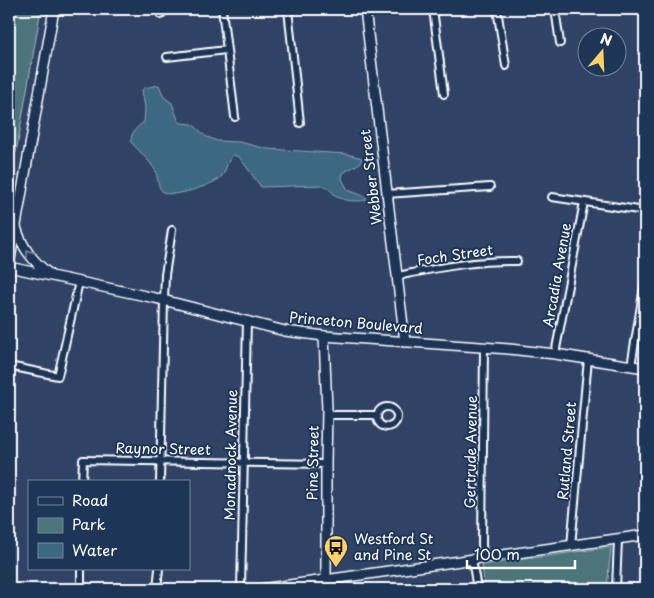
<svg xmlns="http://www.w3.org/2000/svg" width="654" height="598" font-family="'Playpen Sans',sans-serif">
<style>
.green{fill:#4c757a;stroke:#a6babc}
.water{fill:#3d6884;stroke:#8ba4b5}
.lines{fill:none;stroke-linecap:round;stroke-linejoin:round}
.street-casing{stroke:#fff;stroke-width:10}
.secondary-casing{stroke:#fff;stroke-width:12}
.street{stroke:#1d3557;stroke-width:6}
.secondary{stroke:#1d3557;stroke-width:9}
.oneway{stroke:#6c7c92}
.labels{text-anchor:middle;stroke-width:4;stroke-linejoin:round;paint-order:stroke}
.street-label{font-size:14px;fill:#fff;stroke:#1d3557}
.poi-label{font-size:14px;fill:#fff;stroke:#1d3557;text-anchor:start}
</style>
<rect width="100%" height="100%" fill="#304366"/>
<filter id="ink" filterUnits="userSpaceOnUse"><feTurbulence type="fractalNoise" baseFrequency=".02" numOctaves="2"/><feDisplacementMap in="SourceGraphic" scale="10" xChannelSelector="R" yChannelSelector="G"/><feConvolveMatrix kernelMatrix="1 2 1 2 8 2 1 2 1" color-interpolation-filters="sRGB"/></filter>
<g filter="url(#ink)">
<g class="green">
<polygon points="9,9 41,9 16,153 9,151"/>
<polygon points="611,547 607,589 485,589 482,565"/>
</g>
<path class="water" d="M159,85L164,97L172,103L178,120L181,123L193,124L205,136L217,141L239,142L268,149L347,154L362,158L360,163L343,173L342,179L348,190L366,197V200C357,202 345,201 338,197C331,193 331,188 322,185L261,187L240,158L234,155C226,160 227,171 221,177C214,185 171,199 163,192C156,186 159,175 154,168C148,159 138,150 131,142C131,132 136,128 144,122L145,108L142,90L144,88Z"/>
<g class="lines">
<g class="street-casing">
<g id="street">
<polyline points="160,9 161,15"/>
<polyline points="222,9 235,117"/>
<polyline points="288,9 300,123"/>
<polyline points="433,9 444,94"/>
<polyline points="497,9 506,66"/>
<polyline points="555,9 560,43"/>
<polyline points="167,57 226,50"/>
<polyline points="386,194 490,187"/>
<polyline points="552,197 645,211"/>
<path d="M397,276C438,268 474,260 517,261"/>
<polyline points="555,354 584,202"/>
<polyline points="9,366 58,376 79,282"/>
<polyline points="631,366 645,281"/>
<circle cx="387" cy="417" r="10"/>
<polyline points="327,415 376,415"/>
<polyline points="82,482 83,460 326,464"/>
<polyline points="160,482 164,300 165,275 172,230"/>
<polyline points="571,546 588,359"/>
<polyline points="483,558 482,544 484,347"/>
<polyline points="472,559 477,589"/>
<polyline points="81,589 81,569"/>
<polyline points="157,589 159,569"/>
<polyline points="241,589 247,321"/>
<polyline points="616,589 618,539"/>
</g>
</g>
<g class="secondary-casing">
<g id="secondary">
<polyline points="365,9 405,342"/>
<path d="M16,227C22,248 33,261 49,274"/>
<polyline points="9,265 54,9"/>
<polyline points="9,267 155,298 285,331 324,336 509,349 555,354 645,368"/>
<polyline points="324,336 327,410 326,462 326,580 329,589"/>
<polyline points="261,589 645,535"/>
</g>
</g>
<use href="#street" class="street"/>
<use href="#secondary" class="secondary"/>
</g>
<defs><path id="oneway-chevron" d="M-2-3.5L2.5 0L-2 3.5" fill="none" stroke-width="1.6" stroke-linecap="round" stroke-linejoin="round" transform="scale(1.25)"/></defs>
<use class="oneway" href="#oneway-chevron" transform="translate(29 253) rotate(-126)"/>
</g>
<defs>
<g id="bus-pin" transform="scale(1.25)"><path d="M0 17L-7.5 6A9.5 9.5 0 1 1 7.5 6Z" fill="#ffd166" stroke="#1d3557"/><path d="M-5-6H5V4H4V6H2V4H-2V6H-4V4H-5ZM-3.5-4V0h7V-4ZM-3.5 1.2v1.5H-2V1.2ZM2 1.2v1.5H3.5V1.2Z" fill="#111"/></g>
</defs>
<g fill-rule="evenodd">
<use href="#bus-pin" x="336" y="547"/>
</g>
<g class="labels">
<g class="street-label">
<text transform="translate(371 177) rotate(-97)" y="5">Webber Street</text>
<text transform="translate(455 255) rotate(-8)" y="5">Foch Street</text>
<text transform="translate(557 275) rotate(-80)" y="5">Arcadia Avenue</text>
<text transform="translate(356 323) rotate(5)" y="5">Princeton Boulevard</text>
<text transform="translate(163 449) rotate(1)" y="5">Raynor Street</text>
<text transform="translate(567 451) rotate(-85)" y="5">Rutland Street</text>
<text transform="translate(471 452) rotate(-89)" y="5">Gertrude Avenue</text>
<text transform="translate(231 455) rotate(-89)" y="5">Monadnock Avenue</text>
<text transform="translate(313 463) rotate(-89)" y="5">Pine Street</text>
</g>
<g class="poi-label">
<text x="354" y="544">Westford St<tspan x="354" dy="16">and Pine St</tspan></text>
</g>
</g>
<rect width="654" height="598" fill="none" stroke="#1d3557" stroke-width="30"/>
<rect x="15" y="15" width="624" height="568" fill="none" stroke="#fff" stroke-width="2" filter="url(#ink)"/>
<rect x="28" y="480" width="162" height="90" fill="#1d3557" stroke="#77869a"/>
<rect x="38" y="497" width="25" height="8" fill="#1d3557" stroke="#77869a"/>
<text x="72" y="506" font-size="15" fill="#ffffff">Road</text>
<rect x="38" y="518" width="25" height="15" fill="#4c757a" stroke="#77869a"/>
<text x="72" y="530" font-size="15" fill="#ffffff">Park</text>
<rect x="38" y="543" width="25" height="15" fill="#3d6884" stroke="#77869a"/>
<text x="72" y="556" font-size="15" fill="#ffffff">Water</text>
<g transform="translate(602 52) rotate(19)"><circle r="24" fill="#1d3557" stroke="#77869a"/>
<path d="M0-4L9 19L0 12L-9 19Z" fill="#ffd166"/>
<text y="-8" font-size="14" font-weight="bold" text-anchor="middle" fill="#ffffff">N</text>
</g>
<path d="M467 560v8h108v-8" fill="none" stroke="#ffffff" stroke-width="2.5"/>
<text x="474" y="560" font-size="15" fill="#ffffff" stroke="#1d3557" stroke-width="4" paint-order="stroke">100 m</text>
</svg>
